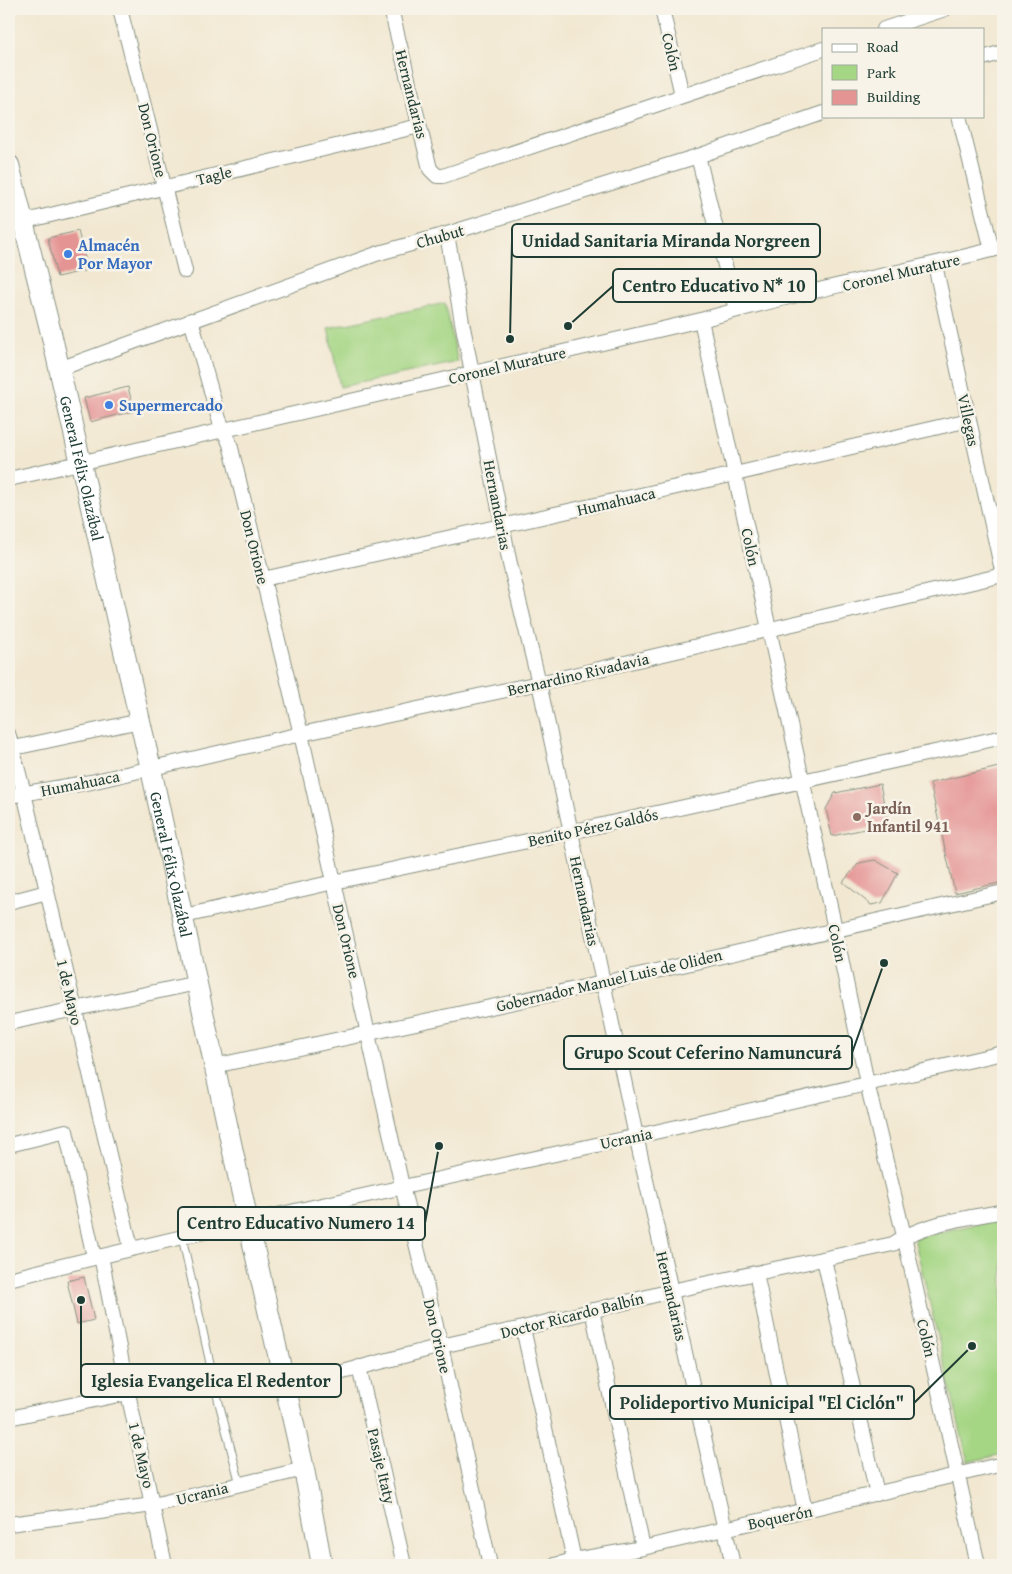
<svg xmlns="http://www.w3.org/2000/svg" width="1012" height="1574" font-family="'Gentium Book Plus',serif">
<style>
.green{fill:#a5d684;stroke:#628a5c}
.building{fill:#e59494}
.lines{fill:none;stroke-linecap:round;stroke-linejoin:round}
.lane-casing{stroke:#889283;stroke-width:9}
.street-casing{stroke:#889283;stroke-width:16}
.secondary-casing{stroke:#889283;stroke-width:22}
.lane{stroke:#fff;stroke-width:7}
.street{stroke:#fff;stroke-width:14}
.secondary{stroke:#fff;stroke-width:20}
.shop-dot{fill:#3f7fe0;stroke:#f7f3e8;stroke-width:2}
.education-dot{fill:#8d6e63;stroke:#f7f3e8;stroke-width:2}
.labels{text-anchor:middle;stroke-width:5;stroke-linejoin:round;paint-order:stroke}
.street-label{font-size:16px;fill:#1f3d34;stroke:#f7f3e8}
.shop-label{font-size:16px;font-weight:bold;fill:#366cbe;stroke:#f7f3e8;text-anchor:start}
.education-label{font-size:16px;font-weight:bold;fill:#785e54;stroke:#f7f3e8;text-anchor:start}
.leader{fill:none;stroke:#1f3d34;stroke-width:2}
.callout-dot{fill:#1f3d34;stroke:#f7f3e8;stroke-width:2}
.callout{fill:#f7f3e8;stroke:#1f3d34;stroke-width:2}
.callout-label{font-size:18px;text-anchor:middle;font-weight:bold;fill:#1f3d34}
</style>
<rect width="100%" height="100%" fill="#f7f3e8"/>
<filter id="ink" filterUnits="userSpaceOnUse"><feTurbulence type="fractalNoise" baseFrequency=".02" numOctaves="2"/><feDisplacementMap in="SourceGraphic" scale="10" xChannelSelector="R" yChannelSelector="G"/><feConvolveMatrix kernelMatrix="1 2 1 2 8 2 1 2 1" color-interpolation-filters="sRGB"/></filter>
<filter id="wash" filterUnits="userSpaceOnUse"><feTurbulence type="fractalNoise" baseFrequency=".0096" numOctaves="4" result="noise"/><feDisplacementMap in="SourceGraphic" scale="20" xChannelSelector="R" yChannelSelector="G"/><feGaussianBlur stdDeviation="1.12" result="paint"/><feColorMatrix in="noise" values="0 0 0 0 0 0 0 0 0 0 0 0 0 0 0 0 0 1.4 0 .05"/><feComposite in="paint" operator="in"/></filter>
<g filter="url(#wash)">
<rect width="100%" height="100%" fill="#f2e8d2"/>
<g class="green">
<polygon points="445,303 458,362 340,387 328,328"/>
<polygon points="1003,1218 1003,1454 968,1462 914,1238"/>
</g>
<g id="blocks">
<g class="building">
<polygon points="78,231 88,270 57,277 48,238"/>
<polygon points="128,387 134,411 90,422 84,398"/>
<polygon points="1003,766 1003,882 955,893 930,783"/>
<polygon points="880,784 888,824 832,836 826,809 835,793"/>
<polygon points="875,860 898,873 882,903 871,905 843,882 859,863"/>
<polygon points="84,1277 94,1320 77,1324 67,1281"/>
</g>
</g>
</g>
<g filter="url(#ink)">
<use href="#blocks" fill-opacity="0" stroke="#889283" stroke-width="1"/>
<g class="lines">
<g class="lane-casing">
<polyline id="lane" points="182,1237 218,1399 240,1484"/>
</g>
<g class="street-casing">
<g id="street">
<polyline points="120,9 185,271"/>
<polyline points="391,9 430,169 437,176 443,176 823,49"/>
<polyline points="662,9 682,95"/>
<polyline points="884,29 945,9"/>
<polyline points="983,58 1003,52"/>
<polyline points="959,116 992,250"/>
<polyline points="698,156 736,310"/>
<polyline points="9,225 419,126"/>
<polyline points="447,234 462,322 510,564 539,683 636,1136 733,1565"/>
<polyline points="935,265 1003,575"/>
<polyline points="191,320 219,419 230,444 301,734 402,1186 441,1346 490,1565"/>
<polyline points="701,320 835,929 867,1083 904,1236 978,1565"/>
<polyline points="59,369 379,253 447,234 698,156 823,113"/>
<path d="M9,479L473,373L701,320C800,291 903,273 1003,247"/>
<polyline points="263,579 735,474 969,420"/>
<polyline points="9,736 24,793 131,1248"/>
<polyline points="9,749 140,721"/>
<polyline points="9,796 91,782 301,734 539,683 1003,575"/>
<polyline points="9,902 47,892"/>
<polyline points="184,916 334,882 570,832 1003,737"/>
<polyline points="9,1023 197,983"/>
<polyline points="214,1066 603,983 1003,892"/>
<polyline points="9,1145 66,1131 94,1257"/>
<polyline points="101,1256 128,1393 165,1565"/>
<polyline points="824,1259 877,1494"/>
<polyline points="756,1273 805,1511"/>
<path d="M9,1279C216,1227 425,1182 633,1137C757,1110 880,1080 1003,1053"/>
<polyline points="592,1310 643,1548"/>
<polyline points="523,1328 574,1560"/>
<polyline points="359,1367 404,1565"/>
<path d="M286,1387L441,1346L523,1328L671,1291L893,1244C924,1222 967,1219 1003,1211"/>
<polyline points="9,1418 128,1393"/>
<polyline points="9,1524 153,1505 304,1469"/>
<polyline points="555,1565 574,1560 643,1548 1003,1464"/>
</g>
</g>
<g class="secondary-casing">
<g id="secondary">
<path id="s1" d="M9,165L52,337L151,769L248,1222L304,1469L322,1565"/>
</g>
</g>
<use href="#lane" class="lane"/>
<use href="#street" class="street"/>
<use href="#secondary" class="secondary"/>
</g>
</g>
<g class="shop-dot">
<circle cx="68" cy="254" r="5"/>
<circle cx="109" cy="405" r="5"/>
</g>
<circle class="education-dot" cx="857" cy="817" r="5"/>
<g class="labels">
<g class="street-label">
<text transform="translate(672 52) rotate(77)" y="6">Colón</text>
<text transform="translate(412 94) rotate(76)" y="6">Hernandarias</text>
<text transform="translate(153 140) rotate(76)" y="6">Don Orione</text>
<text transform="translate(214 175) rotate(-14)" y="6">Tagle</text>
<text transform="translate(440 236) rotate(-16)" y="6">Chubut</text>
<text transform="translate(901 272) rotate(-13)" y="6">Coronel Murature</text>
<text transform="translate(507 365) rotate(-13)" y="6">Coronel Murature</text>
<text transform="translate(969 420) rotate(78)" y="6">Villegas</text>
<text dy="6" stroke="none"><textPath href="#s1" startOffset="312">General Félix Olazábal</textPath></text>
<text transform="translate(616 501) rotate(-13)" y="6">Humahuaca</text>
<text transform="translate(498 505) rotate(79)" y="6">Hernandarias</text>
<text transform="translate(255 547) rotate(76)" y="6">Don Orione</text>
<text transform="translate(751 547) rotate(78)" y="6">Colón</text>
<text transform="translate(578 674) rotate(-13)" y="6">Bernardino Rivadavia</text>
<text transform="translate(80 783) rotate(-11)" y="6">Humahuaca</text>
<text transform="translate(593 827) rotate(-12)" y="6">Benito Pérez Galdós</text>
<text dy="6" stroke="none"><textPath href="#s1" startOffset="718">General Félix Olazábal</textPath></text>
<text transform="translate(585 901) rotate(78)" y="6">Hernandarias</text>
<text transform="translate(347 941) rotate(77)" y="6">Don Orione</text>
<text transform="translate(838 943) rotate(78)" y="6">Colón</text>
<text transform="translate(609 980) rotate(-13)" y="6">Gobernador Manuel Luis de Oliden</text>
<text transform="translate(70 992) rotate(77)" y="6">1 de Mayo</text>
<text transform="translate(626 1138) rotate(-12)" y="6">Ucrania</text>
<text transform="translate(672 1296) rotate(77)" y="6">Hernandarias</text>
<text transform="translate(572 1315) rotate(-14)" y="6">Doctor Ricardo Balbín</text>
<text transform="translate(438 1336) rotate(77)" y="6">Don Orione</text>
<text transform="translate(927 1338) rotate(77)" y="6">Colón</text>
<text transform="translate(142 1455) rotate(77)" y="6">1 de Mayo</text>
<text transform="translate(382 1466) rotate(77)" y="6">Pasaje Itaty</text>
<text transform="translate(202 1493) rotate(-14)" y="6">Ucrania</text>
<text transform="translate(780 1517) rotate(-12)" y="6">Boquerón</text>
</g>
<g class="shop-label">
<text x="78" y="251">Almacén<tspan x="78" dy="18">Por Mayor</tspan></text>
<text x="119" y="411">Supermercado</text>
</g>
<g class="education-label">
<text x="867" y="814">Jardín<tspan x="867" dy="18">Infantil 941</tspan></text>
</g>
</g>
<path class="leader" d="M510 339L512 240M568 326L613 286M884 963L852 1053M439 1146L425 1223M81 1300L81 1381M972 1346L914 1403"/>
<g class="callout-dot">
<circle cx="510" cy="339" r="5"/>
<circle cx="568" cy="326" r="5"/>
<circle cx="884" cy="963" r="5"/>
<circle cx="439" cy="1146" r="5"/>
<circle cx="81" cy="1300" r="5"/>
<circle cx="972" cy="1346" r="5"/>
</g>
<g class="callout">
<rect x="512" y="224" width="308" height="33" rx="5"/>
<rect x="613" y="269" width="203" height="33" rx="5"/>
<rect x="564" y="1036" width="288" height="33" rx="5"/>
<rect x="178" y="1207" width="247" height="33" rx="5"/>
<rect x="81" y="1364" width="260" height="33" rx="5"/>
<rect x="610" y="1386" width="304" height="33" rx="5"/>
</g>
<g class="callout-label">
<text x="666" y="247">Unidad Sanitaria Miranda Norgreen</text>
<text x="714" y="292">Centro Educativo N* 10</text>
<text x="708" y="1059">Grupo Scout Ceferino Namuncurá</text>
<text x="301" y="1229">Centro Educativo Numero 14</text>
<text x="211" y="1387">Iglesia Evangelica El Redentor</text>
<text x="762" y="1409">Polideportivo Municipal "El Ciclón"</text>
</g>
<rect width="1012" height="1574" fill="none" stroke="#f7f3e8" stroke-width="30"/>
<rect x="822" y="28" width="162" height="90" fill="#f7f3e8" stroke="#a1aaa0"/>
<rect x="832" y="44" width="25" height="8" fill="#ffffff" stroke="#a1aaa0"/>
<text x="867" y="52" font-size="15" fill="#1f3d34">Road</text>
<rect x="832" y="65" width="25" height="15" fill="#a5d684" stroke="#a1aaa0"/>
<text x="867" y="78" font-size="15" fill="#1f3d34">Park</text>
<rect x="832" y="90" width="25" height="15" fill="#e59494" stroke="#a1aaa0"/>
<text x="867" y="102" font-size="15" fill="#1f3d34">Building</text>
</svg>
